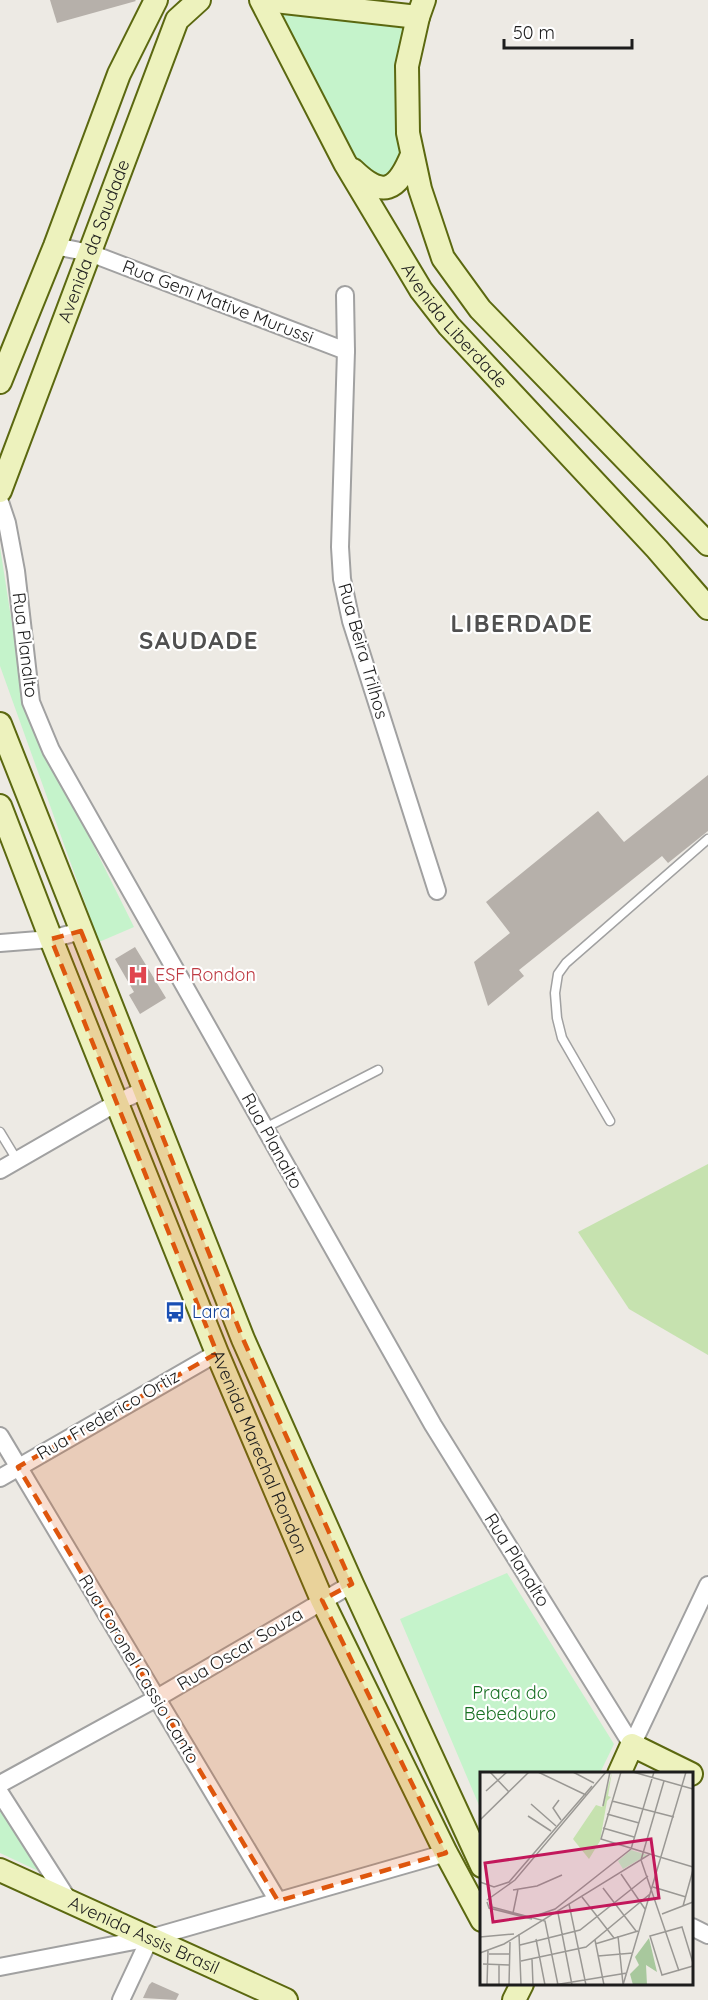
<svg xmlns="http://www.w3.org/2000/svg" width="708" height="2000" font-family="Quicksand,sans-serif">
<style>
.grass{fill:#c6e2af}
.park{fill:#c5f3cb}
.building{fill:#b6b0aa}
.lines{fill:none;stroke-linecap:round;stroke-linejoin:round}
.lane-casing{stroke:#a1a1a1;stroke-width:11}
.street-casing{stroke:#a1a1a1;stroke-width:20}
.secondary-casing{stroke:#5b6810;stroke-width:26}
.lane{stroke:#fff;stroke-width:8}
.street{stroke:#fff;stroke-width:16}
.secondary{stroke:#edf2bd;stroke-width:22}
.marked{fill:#de560d;fill-opacity:0.2;stroke:#de560d;stroke-width:4.5;stroke-dasharray:12 8;stroke-linejoin:round}
.labels{text-anchor:middle;stroke-width:4.5;stroke-linejoin:round;paint-order:stroke}
.street-label{font-size:18px;fill:#1d1d1d;stroke:#fff}
.health-label{font-size:18px;fill:#be3a42;stroke:#fff;text-anchor:start}
.transit-label{font-size:18px;fill:#164399;stroke:#fff;text-anchor:start}
.park-label{font-size:18px;fill:#176f22;stroke:#fff}
.district-label{font-size:24px;font-weight:bold;letter-spacing:1.5px;fill:#505050;stroke:#fff}
.inset-road{fill:none;stroke:#9a9894;stroke-width:1.5}
.view{fill:#c2185b;fill-opacity:0.15;stroke:#c2185b;stroke-width:3}
.inset-edge{fill:none;stroke:#1d1d1d;stroke-width:3}
</style>
<rect width="100%" height="100%" fill="#edeae4"/>
<polygon class="grass" points="708,1164 708,1355 629,1309 578,1232"/>
<g class="park">
<polygon points="273,9 408,24 407,154 385,183 354,163"/>
<polygon points="0,547 25,708 134,927 99,942 0,666"/>
<polygon points="507,1573 614,1744 600,1773 482,1774 481,1810 400,1619"/>
<polygon points="0,1802 47,1875 0,1853"/>
</g>
<g class="building">
<polygon points="50,0 135,0 136,1 57,23"/>
<polygon points="708,775 708,831 668,863 662,856 519,970 524,976 488,1006 474,962 510,933 486,902 598,811 624,842"/>
<polygon points="135,947 166,998 140,1014 129,995 134,992 115,959"/>
<polygon points="152,1982 179,1994 176,2000 143,1998 149,1985"/>
</g>
<g class="lines">
<g class="lane-casing">
<g id="lane">
<polyline points="610,1121 562,1038 557,1018 555,993 558,974 566,963 708,839"/>
<polyline points="265,1128 378,1070"/>
<polyline points="0,1132 17,1160"/>
</g>
</g>
<g class="street-casing">
<g id="street">
<polyline points="55,246 90,253 346,351"/>
<polyline points="345,295 346,351 340,547 342,579 351,621 437,891"/>
<polyline points="0,502 7,523 16,571 31,702 51,750 433,1425 632,1745"/>
<polyline points="0,943 51,939 81,931"/>
<polyline points="0,1170 118,1102 144,1090"/>
<polyline points="0,1436 278,1901"/>
<polyline points="0,1478 217,1353"/>
<polyline points="632,1745 708,1585"/>
<polyline points="0,1784 157,1698 352,1584"/>
<polyline points="0,1793 69,1901"/>
<polyline points="692,1927 708,1935"/>
<polyline points="0,1967 150,1938 446,1853"/>
<polyline points="121,2000 150,1938"/>
</g>
</g>
<g class="secondary-casing">
<g id="secondary">
<path id="s1" d="M261,0L345,163L421,290L449,326L657,549L708,608"/>
<polyline points="266,0 418,17"/>
<polyline points="424,0 418,17 407,66 408,133 420,189 443,258 480,309 708,544"/>
<path d="M353,170C383,199 397,191 412,155"/>
<polyline points="0,382 55,246 119,74 156,0"/>
<path id="s2" d="M0,491L177,20L199,0"/>
<polyline points="0,724 243,1339 352,1584 482,1866"/>
<path id="s3" d="M0,806L51,939L217,1353L322,1600L446,1853L482,1920"/>
<polyline points="619,1774 632,1745 691,1774"/>
<path id="s4" d="M0,1870L286,2000"/>
<polyline points="514,2000 522,1984"/>
</g>
</g>
<use href="#lane" class="lane"/>
<use href="#street" class="street"/>
<use href="#secondary" class="secondary"/>
</g>
<path class="marked" d="M81,931L243,1339L352,1584L322,1600L446,1853L278,1901L18,1467L217,1353L51,939Z"/>
<defs>
<g id="hospital-bare" transform="scale(1.62)"><path d="M-5-5h3v3.5h4V-5h3V5h-3V1.5h-4V5h-3Z" fill="#e0444e" stroke="#fff" stroke-width="2.5" paint-order="stroke"/></g>
<g id="bus-bare" transform="scale(1.62)"><path d="M-5-6H5V4H4V6H2V4H-2V6H-4V4H-5ZM-3.5-4V0h7V-4ZM-3.5 1.2v1.5H-2V1.2ZM2 1.2v1.5H3.5V1.2Z" fill="#1a4fb4" stroke="#fff" stroke-width="2.5" paint-order="stroke"/></g>
</defs>
<g fill-rule="evenodd">
<use href="#hospital-bare" x="138" y="975"/>
<use href="#bus-bare" x="175" y="1312"/>
</g>
<g class="labels">
<g class="street-label">
<text dy="6" stroke="none"><textPath href="#s2" startOffset="267">Avenida da Saudade</textPath></text>
<text transform="translate(218 302) rotate(21)" y="6">Rua Geni Mative Murussi</text>
<text dy="6" stroke="none"><textPath href="#s1" startOffset="380">Avenida Liberdade</textPath></text>
<text transform="translate(25 645) rotate(83)" y="6">Rua Planalto</text>
<text transform="translate(363 651) rotate(74)" y="6">Rua Beira Trilhos</text>
<text transform="translate(272 1141) rotate(61)" y="6">Rua Planalto</text>
<text transform="translate(108 1415) rotate(-30)" y="6">Rua Frederico Ortiz</text>
<text dy="6" stroke="none"><textPath href="#s3" startOffset="696">Avenida Marechal Rondon</textPath></text>
<text transform="translate(517 1560) rotate(58)" y="6">Rua Planalto</text>
<text transform="translate(240 1649) rotate(-31)" y="6">Rua Oscar Souza</text>
<text transform="translate(139 1669) rotate(59)" y="6">Rua Coronel Cassio Canto</text>
<text dy="6" stroke="none"><textPath href="#s4" startOffset="158">Avenida Assis Brasil</textPath></text>
</g>
<g class="health-label">
<text x="155" y="981">ESF Rondon</text>
</g>
<g class="transit-label">
<text x="192" y="1318">Lara</text>
</g>
<g class="park-label">
<text x="510" y="1699">Praça do<tspan x="510" dy="21">Bebedouro</tspan></text>
</g>
<g class="district-label">
<text x="522" y="632">LIBERDADE</text>
<text x="199" y="649">SAUDADE</text>
</g>
</g>
<g transform="translate(480 1772)">
<rect width="213" height="213" fill="#edeae4"/>
<path d="M132,0L128,24L131,25L127,29L120,69L109,87L93,67L116,33L122,35Z" fill="#c6e2af"/>
<path d="M169,166L177,200L166,193L167,213H153L150,202L159,193L155,185Z" fill="#a8c89d"/>
<path d="M151,78L167,83L143,97L138,89Z" fill="#c5f3cb"/>
<path class="inset-road" d="M10,0L29,20M58,0L106,23M93,0L114,11M141,0L121,67L170,82M153,0L213,17M184,9L161,88L199,199M6,19L27,0M79,28L73,36L81,48M132,29L194,45M51,32L76,54M123,34L130,0M127,42L159,51M48,44L71,59M0,48L49,0M123,56L154,65M151,77L174,0M141,102L165,137M0,110L14,115L29,110L112,14M9,115L12,135L65,149L78,213M173,115L206,125M123,116L156,159M33,118L57,114L82,103M102,125L134,166M7,128L35,108L126,0M7,130L9,136L52,147M89,132L106,213M203,134L213,98M33,141L38,117M78,141L92,213M182,142L213,130M55,144L75,137L151,77M39,162L41,213M138,164L143,212M0,165L34,162M56,167L65,213M115,168L124,213M115,172L158,159M40,173L100,158L168,104M0,181L24,172L170,82L213,95M9,182H29M118,184L153,181M52,187L53,213M41,189L106,175L170,122M213,191L202,155L170,164L182,203L213,194M3,192L29,193M19,193V213M7,213L8,179M29,213L30,170M74,213L147,201M143,213L206,0"/>
<path class="view" d="M171,67L179,126L13,150L5,91Z"/>
<rect width="213" height="213" class="inset-edge"/>
</g>
<path d="M504 39v9h128v-9" fill="none" stroke="#1d1d1d" stroke-width="3"/>
<text x="513" y="39" font-size="18" fill="#1d1d1d" stroke="#ffffff" stroke-width="4.5" paint-order="stroke">50 m</text>
</svg>
